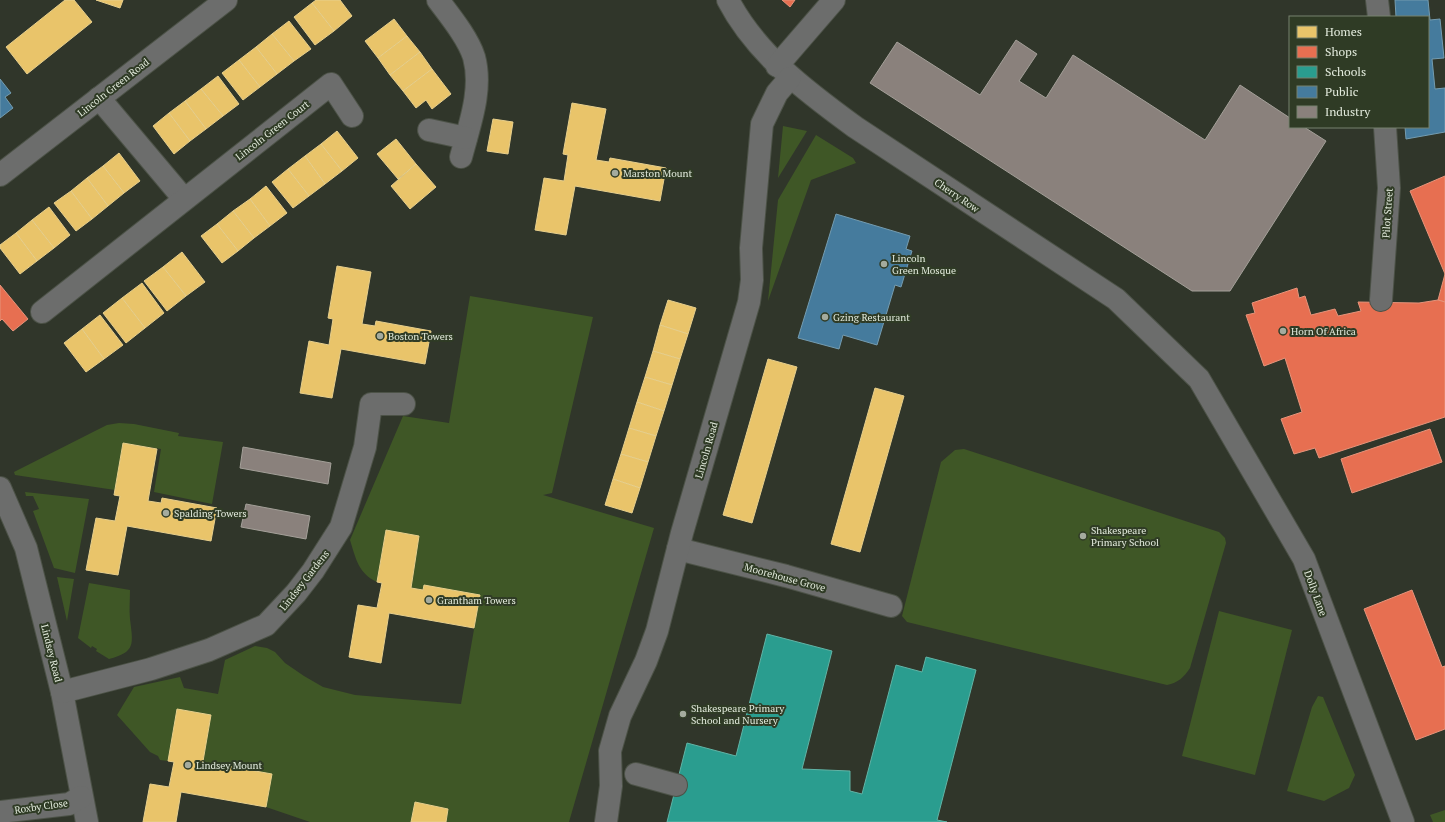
<svg xmlns="http://www.w3.org/2000/svg" width="1445" height="822" font-family="'PT Serif',serif">
<style>
.green{fill:#3f5726}
.homes{fill:#e9c46a;stroke:#e7cf8c}
.shops{fill:#e76f51;stroke:#e6947b}
.schools{fill:#2a9d8f;stroke:#61b4a6}
.public{fill:#457b9d;stroke:#749cb0}
.industry{fill:#8a817c;stroke:#a4a099}
.lines{fill:none;stroke-linecap:round;stroke-linejoin:round}
.minor-casing{stroke:#4c5247;stroke-width:24}
.minor{stroke:#6c6d6c;stroke-width:22}
.poi-dot{fill:#a4ab9e;stroke:#2f3b25;stroke-width:1.5}
.labels{text-anchor:middle;stroke-width:4;stroke-linejoin:round;paint-order:stroke}
.street-label{font-size:10px;fill:#e2eadc;stroke:#2f3b25}
.poi-label{font-size:10px;fill:#e2eadc;stroke:#2f3b25;text-anchor:start}
</style>
<rect width="100%" height="100%" fill="#30362a"/>
<g class="green">
<polygon points="783,126 807,131 778,178"/>
<polygon points="816,135 853,158 856,163 811,180 768,301 778,200"/>
<path d="M470,296L593,317L552,493L543,495L654,528L569,822H446L448,809L415,802L411,822H310L266,807L271,774L202,767L211,715L168,761L160,760L158,756L150,752L117,715L134,687L180,677L184,688L218,694L225,660L255,646L267,648L275,652L285,663L304,676L323,687L355,695L461,704L480,595L411,588L419,536L386,530L377,582C358,573 356,559 350,540L403,416L449,423Z"/>
<polygon points="119,423 134,424 179,433 178,436 223,442 212,504 154,492 161,449 123,443 115,490 15,475 14,472 95,431 107,425"/>
<path d="M964,449L1219,532L1225,538L1226,543L1190,668C1184,677 1178,683 1167,685L907,622L902,616L941,462L955,450Z"/>
<polygon points="25,492 89,499 75,573 54,568 33,511 39,509 33,496 26,496"/>
<polygon points="57,577 74,579 67,621"/>
<path d="M89,583L130,590C130,600 129,610 130,619C133,644 136,652 109,659L96,651L97,649L92,646L91,648L78,638Z"/>
<polygon points="1219,611 1292,630 1255,775 1182,756"/>
<polygon points="1318,696 1323,697 1355,775 1349,788 1324,801 1287,791 1312,707"/>
<polygon points="1445,810 1445,822 1433,822 1430,815"/>
</g>
<g class="homes">
<polygon points="65,0 74,0 92,22 27,74 6,47"/>
<polygon points="96,0 123,0 120,8"/>
<polygon points="316,0 340,0 352,16 334,31 312,3"/>
<polygon points="312,3 334,31 315,45 294,17"/>
<polygon points="394,19 407,36 378,58 365,41"/>
<polygon points="289,21 311,49 294,61 272,34"/>
<polygon points="272,34 294,61 277,74 256,47"/>
<polygon points="407,36 420,52 390,75 378,58"/>
<polygon points="256,47 277,74 260,87 239,60"/>
<polygon points="420,52 432,69 403,91 390,75"/>
<polygon points="239,60 260,87 243,100 222,73"/>
<polygon points="432,69 451,94 432,109 426,100 416,108 403,91"/>
<polygon points="218,76 239,104 223,116 201,89"/>
<polygon points="201,89 223,116 206,129 185,101"/>
<polygon points="185,101 206,129 190,141 169,113"/>
<polygon points="572,103 606,109 596,160 609,162 610,158 666,168 660,201 575,186 566,235 535,230 544,178 564,181 568,155 563,154"/>
<polygon points="169,113 190,141 174,154 153,126"/>
<polygon points="493,119 513,122 508,154 487,151"/>
<polygon points="337,131 358,158 342,171 321,144"/>
<polygon points="396,139 416,164 398,179 377,154"/>
<polygon points="321,144 342,171 325,184 305,156"/>
<polygon points="119,153 140,181 124,193 103,166"/>
<polygon points="305,156 325,184 309,196 288,169"/>
<polygon points="416,164 436,187 410,209 391,186"/>
<polygon points="103,166 124,193 108,206 87,178"/>
<polygon points="288,169 309,196 293,208 272,182"/>
<polygon points="87,178 108,206 92,219 71,191"/>
<polygon points="266,186 287,213 270,226 250,199"/>
<polygon points="71,191 92,219 76,231 54,203"/>
<polygon points="250,199 270,226 254,238 233,211"/>
<polygon points="49,207 70,235 54,248 32,220"/>
<polygon points="233,211 254,238 238,251 217,224"/>
<polygon points="32,220 54,248 37,261 16,233"/>
<polygon points="217,224 238,251 222,263 201,236"/>
<polygon points="16,233 37,261 20,274 0,248 0,245"/>
<polygon points="182,252 205,282 186,296 163,267"/>
<polygon points="337,266 371,272 362,324 375,326 376,321 431,331 425,364 341,349 332,398 300,393 309,341 329,345 333,319 328,318"/>
<polygon points="163,267 186,296 167,311 144,281"/>
<polygon points="142,283 164,313 145,328 122,298"/>
<polygon points="122,298 145,328 126,343 103,313"/>
<polygon points="668,300 696,308 688,334 660,325"/>
<polygon points="100,315 123,345 104,359 82,329"/>
<polygon points="660,325 688,334 680,359 653,351"/>
<polygon points="82,329 104,359 86,372 64,343"/>
<polygon points="653,351 680,359 672,385 645,377"/>
<polygon points="768,359 797,367 752,523 723,515"/>
<polygon points="645,377 672,385 664,411 637,402"/>
<polygon points="875,388 904,396 860,552 831,544"/>
<polygon points="637,402 664,411 656,436 629,428"/>
<polygon points="629,428 656,436 648,462 621,454"/>
<polygon points="123,443 157,449 148,501 161,503 162,498 217,508 211,541 127,526 118,575 86,570 96,518 115,521 120,496 114,495"/>
<polygon points="621,454 648,462 640,488 613,479"/>
<polygon points="613,479 640,488 632,513 605,505"/>
<polygon points="386,530 419,536 411,588 423,590 424,585 480,595 474,628 389,613 381,663 349,657 358,605 377,608 382,583 377,582"/>
<polygon points="177,709 211,715 202,767 215,769 216,764 272,774 266,807 181,792 176,822 143,822 150,784 169,787 174,762 168,761"/>
<polygon points="415,802 448,809 446,822 411,822"/>
</g>
<g class="shops">
<polygon points="782,0 795,0 790,7"/>
<polygon points="1445,176 1445,302 1438,300 1445,274 1410,191"/>
<polygon points="0,285 28,319 13,331 2,319 0,321"/>
<polygon points="1297,288 1299,298 1305,296 1311,315 1335,309 1338,316 1361,311 1358,302 1419,303 1438,300 1445,302 1445,417 1319,458 1315,448 1294,454 1281,419 1302,412 1285,358 1264,366 1246,315 1255,313 1252,303"/>
<polygon points="1430,429 1442,462 1352,493 1341,459"/>
<polygon points="1412,590 1442,667 1445,666 1445,729 1416,740 1364,609"/>
</g>
<polygon class="schools" points="767,634 832,651 802,769 850,771 850,791 862,794 896,665 922,672 926,657 976,670 937,820 947,822 667,822 687,743 736,756"/>
<g class="public">
<polygon points="1395,0 1428,0 1430,20 1440,19 1444,58 1432,59 1435,89 1445,88 1445,132 1406,139 1405,127 1428,127 1428,17 1396,17"/>
<polygon points="0,79 11,93 5,97 13,108 0,118"/>
<polygon points="836,214 910,236 906,249 912,251 901,287 895,285 877,345 843,335 839,349 798,338"/>
</g>
<g class="industry">
<polygon points="1016,40 1037,54 1019,81 1046,98 1073,55 1205,140 1240,85 1290,118 1290,127 1304,127 1326,141 1230,291 1192,291 870,83 897,42 980,95"/>
<polygon points="243,447 331,463 328,484 240,468"/>
<polygon points="246,504 310,516 306,539 241,527"/>
</g>
<g class="lines">
<g class="minor-casing">
<g id="minor">
<path d="M438,0C450,16 468,38 474,57C483,90 469,126 461,157"/>
<path d="M728,0C756,54 807,92 855,127L1116,299L1199,379L1304,559L1403,822"/>
<polyline points="1377,0 1379,17"/>
<polyline points="777,66 834,0"/>
<polyline points="99,98 184,199"/>
<polyline points="429,130 466,138"/>
<polyline points="0,175 226,0"/>
<polyline points="1381,300 1389,188 1385,127"/>
<polyline points="42,312 331,84 352,116"/>
<polyline points="0,488 26,548 62,692 87,822"/>
<polyline points="678,549 786,576 891,606"/>
<polyline points="62,692 151,669 209,650 266,625 296,593 313,571 341,527 365,447 371,404 404,404"/>
<polyline points="636,774 676,785"/>
<polyline points="0,812 69,804 81,797"/>
<polyline points="606,822 611,786 610,751 620,716 646,661 657,631 682,533 749,302 752,280 751,248 762,124 777,93 790,78"/>
</g>
</g>
<use href="#minor" class="minor"/>
</g>
<g class="poi-dot">
<circle cx="615" cy="173" r="4"/>
<circle cx="884" cy="264" r="4"/>
<circle cx="825" cy="317" r="4"/>
<circle cx="1283" cy="331" r="4"/>
<circle cx="380" cy="336" r="4"/>
<circle cx="166" cy="513" r="4"/>
<circle cx="1083" cy="536" r="4"/>
<circle cx="429" cy="600" r="4"/>
<circle cx="683" cy="714" r="4"/>
<circle cx="188" cy="765" r="4"/>
</g>
<g class="labels">
<g class="street-label">
<text transform="translate(113 87) rotate(-38)" y="4">Lincoln Green Road</text>
<text transform="translate(272 130) rotate(-38)" y="4">Lincoln Green Court</text>
<text transform="translate(957 195) rotate(34)" y="4">Cherry Row</text>
<text transform="translate(1387 213) rotate(-86)" y="4">Pilot Street</text>
<text transform="translate(706 450) rotate(-74)" y="4">Lincoln Road</text>
<text transform="translate(785 577) rotate(15)" y="4">Moorehouse Grove</text>
<text transform="translate(304 580) rotate(-52)" y="4">Lindsey Gardens</text>
<text transform="translate(1316 593) rotate(70)" y="4">Dolly Lane</text>
<text transform="translate(52 653) rotate(76)" y="4">Lindsey Road</text>
<text transform="translate(41 806) rotate(-8)" y="4">Roxby Close</text>
</g>
<g class="poi-label">
<text x="623" y="177">Marston Mount</text>
<text x="892" y="262">Lincoln<tspan x="892" dy="12">Green Mosque</tspan></text>
<text x="833" y="321">Gzing Restaurant</text>
<text x="1291" y="335">Horn Of Africa</text>
<text x="388" y="340">Boston Towers</text>
<text x="174" y="517">Spalding Towers</text>
<text x="1091" y="534">Shakespeare<tspan x="1091" dy="12">Primary School</tspan></text>
<text x="437" y="604">Grantham Towers</text>
<text x="691" y="712">Shakespeare Primary<tspan x="691" dy="12">School and Nursery</tspan></text>
<text x="196" y="769">Lindsey Mount</text>
</g>
</g>
<rect x="1289" y="16" width="140" height="112" fill="#2f3b25" stroke="#77816e"/>
<rect x="1297" y="26" width="20" height="12" fill="#e9c46a" stroke="#77816e"/>
<text x="1325" y="36" font-size="12" fill="#e2eadc">Homes</text>
<rect x="1297" y="46" width="20" height="12" fill="#e76f51" stroke="#77816e"/>
<text x="1325" y="56" font-size="12" fill="#e2eadc">Shops</text>
<rect x="1297" y="66" width="20" height="12" fill="#2a9d8f" stroke="#77816e"/>
<text x="1325" y="76" font-size="12" fill="#e2eadc">Schools</text>
<rect x="1297" y="86" width="20" height="12" fill="#457b9d" stroke="#77816e"/>
<text x="1325" y="96" font-size="12" fill="#e2eadc">Public</text>
<rect x="1297" y="106" width="20" height="12" fill="#8a817c" stroke="#77816e"/>
<text x="1325" y="116" font-size="12" fill="#e2eadc">Industry</text>
</svg>
